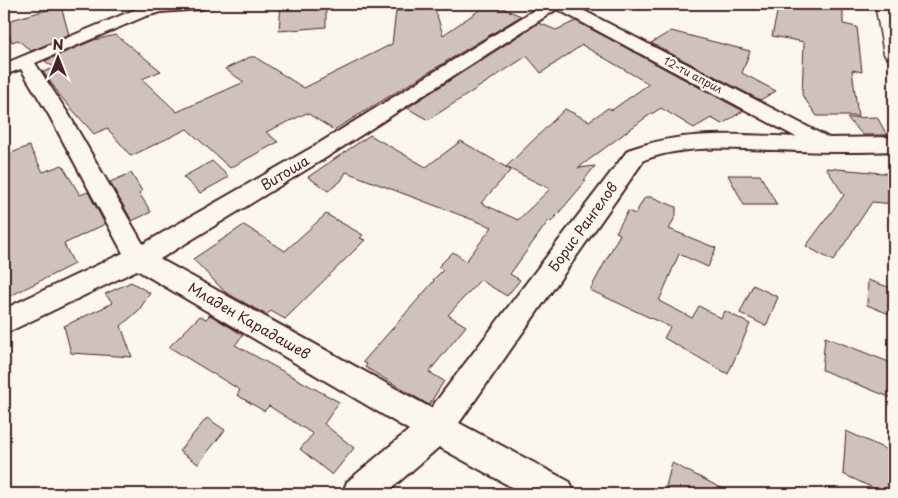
<svg xmlns="http://www.w3.org/2000/svg" width="898" height="498" font-family="'Playpen Sans',sans-serif">
<style>
.building{fill:#cfc2bc;stroke:#4a1f2b}
.lines{fill:none;stroke-linecap:round;stroke-linejoin:round}
.minor-casing{stroke:#4a1f2b;stroke-width:4}
.secondary-casing{stroke:#4a1f2b;stroke-width:3}
.minor{fill:#fbf7ec;fill-rule:evenodd}
.secondary{fill:#fbf7ec;fill-rule:evenodd}
.labels{text-anchor:middle;stroke-width:5;stroke-linejoin:round;paint-order:stroke}
.far-street-label{font-size:11px;fill:#4a1f2b;stroke:#fbf7ec}
.street-label{font-size:14px;fill:#4a1f2b;stroke:#fbf7ec}
</style>
<rect width="100%" height="100%" fill="#fbf7ec"/>
<filter id="ink" filterUnits="userSpaceOnUse"><feTurbulence type="fractalNoise" baseFrequency=".02" numOctaves="2"/><feDisplacementMap in="SourceGraphic" scale="10" xChannelSelector="R" yChannelSelector="G"/><feConvolveMatrix kernelMatrix="1 2 1 2 8 2 1 2 1" color-interpolation-filters="sRGB"/></filter>
<g filter="url(#ink)">
<g class="building">
<polygon points="281,4 326,4 326,27 279,31"/>
<polygon points="493,4 521,16 334,130 307,113 266,132 278,142 230,168 187,129 131,156 107,128 94,134 62,98 43,72 55,68 45,61 94,40 116,35 161,71 142,79 177,112 244,82 225,69 250,57 255,57 304,88 392,44 396,11 435,9 443,35 487,5"/>
<polygon points="779,4 823,4 843,8 843,24 857,27 862,72 852,70 858,116 817,116 802,95 804,42 772,36"/>
<polygon points="61,6 69,35 31,51 18,40 12,42 4,22"/>
<polygon points="576,21 743,111 722,124 711,118 694,128 661,108 645,118 578,168 595,166 584,180 586,181 551,222 549,220 510,274 520,280 507,296 480,280 448,315 466,326 429,372 444,381 429,405 365,367 367,364 363,362 434,281 433,280 443,270 438,267 453,252 466,261 492,227 346,172 341,181 328,191 308,177 370,135 426,167 461,141 511,170 481,203 518,220 550,189 506,167 565,109 589,121 608,108 612,110 649,84 582,45 541,73 527,56 428,120 407,108 539,23 556,30"/>
<polygon points="671,31 750,51 742,73 776,91 760,100 651,43"/>
<polygon points="877,117 887,135 863,135 847,118"/>
<polygon points="29,146 43,172 62,165 80,195 88,192 105,224 64,244 74,264 4,299 4,156"/>
<polygon points="212,161 229,177 200,193 183,177"/>
<polygon points="826,168 894,174 894,204 872,202 833,261 806,246 844,195"/>
<polygon points="131,173 142,191 139,193 151,212 132,221 110,182"/>
<polygon points="728,175 760,175 777,205 744,205"/>
<polygon points="645,197 652,197 676,207 676,215 669,229 716,248 708,267 679,254 659,301 692,318 699,306 721,318 725,311 750,324 728,374 664,338 670,327 590,290 620,234 616,232 628,211 635,214"/>
<polygon points="326,214 363,235 360,238 365,240 285,319 271,311 267,314 263,313 225,292 193,259 244,225 285,251"/>
<polygon points="868,280 894,289 894,316 867,305"/>
<polygon points="131,282 150,293 139,310 121,326 132,357 71,353 64,326 113,303 105,294"/>
<polygon points="753,285 778,297 766,326 740,313"/>
<polygon points="210,315 243,335 235,345 339,402 324,424 354,448 332,475 300,449 313,434 269,406 264,411 237,395 240,390 169,347 200,316 206,319"/>
<polygon points="825,337 894,364 894,399 822,370"/>
<polygon points="207,418 225,430 198,464 179,451"/>
<polygon points="846,431 894,453 894,494 886,494 843,474"/>
<polygon points="672,463 733,494 664,494"/>
</g>
<g class="lines">
<g class="minor-casing">
<path id="minor" d="M153,4H209L206,7L201,9L161,12L146,16L35,63L69,115L143,244L313,147L544,4H571L829,138L894,137V151C855,153 815,152 776,150C730,149 687,144 644,160L459,423L570,482L575,494H524L439,447L385,494H342L347,482L409,430L137,270L4,334V309L123,253L49,115L21,69L4,75V64L134,10ZM557,9L796,137C737,135 685,129 628,150L431,408L160,259L327,157Z"/>
</g>
<g class="secondary-casing">
<polygon id="secondary" points="875,4 891,4 894,16 894,60 887,58 884,54"/>
</g>
<use href="#minor" class="minor"/>
<use href="#secondary" class="secondary"/>
</g>
</g>
<g class="labels">
<g class="far-street-label">
<text transform="translate(693 75) rotate(28)" y="4">12-ти април</text>
</g>
<g class="street-label">
<text transform="translate(285 173) rotate(-31)" y="5">Витоша</text>
<text transform="translate(583 227) rotate(-54)" y="5">Борис Рангелов</text>
<text transform="translate(249 321) rotate(30)" y="5">Младен Карадашев</text>
</g>
</g>
<rect width="898" height="498" fill="none" stroke="#fbf7ec" stroke-width="20"/>
<rect x="10" y="10" width="878" height="478" fill="none" stroke="#4a1f2b" stroke-width="2" filter="url(#ink)"/>
<g transform="translate(58 58)" stroke="#fbf7ec" stroke-width="4" paint-order="stroke">
<path d="M0-4L9 19L0 12L-9 19Z" fill="#4a1f2b"/>
<text y="-8" font-size="14" font-weight="bold" text-anchor="middle" fill="#4a1f2b">N</text>
</g>
</svg>
